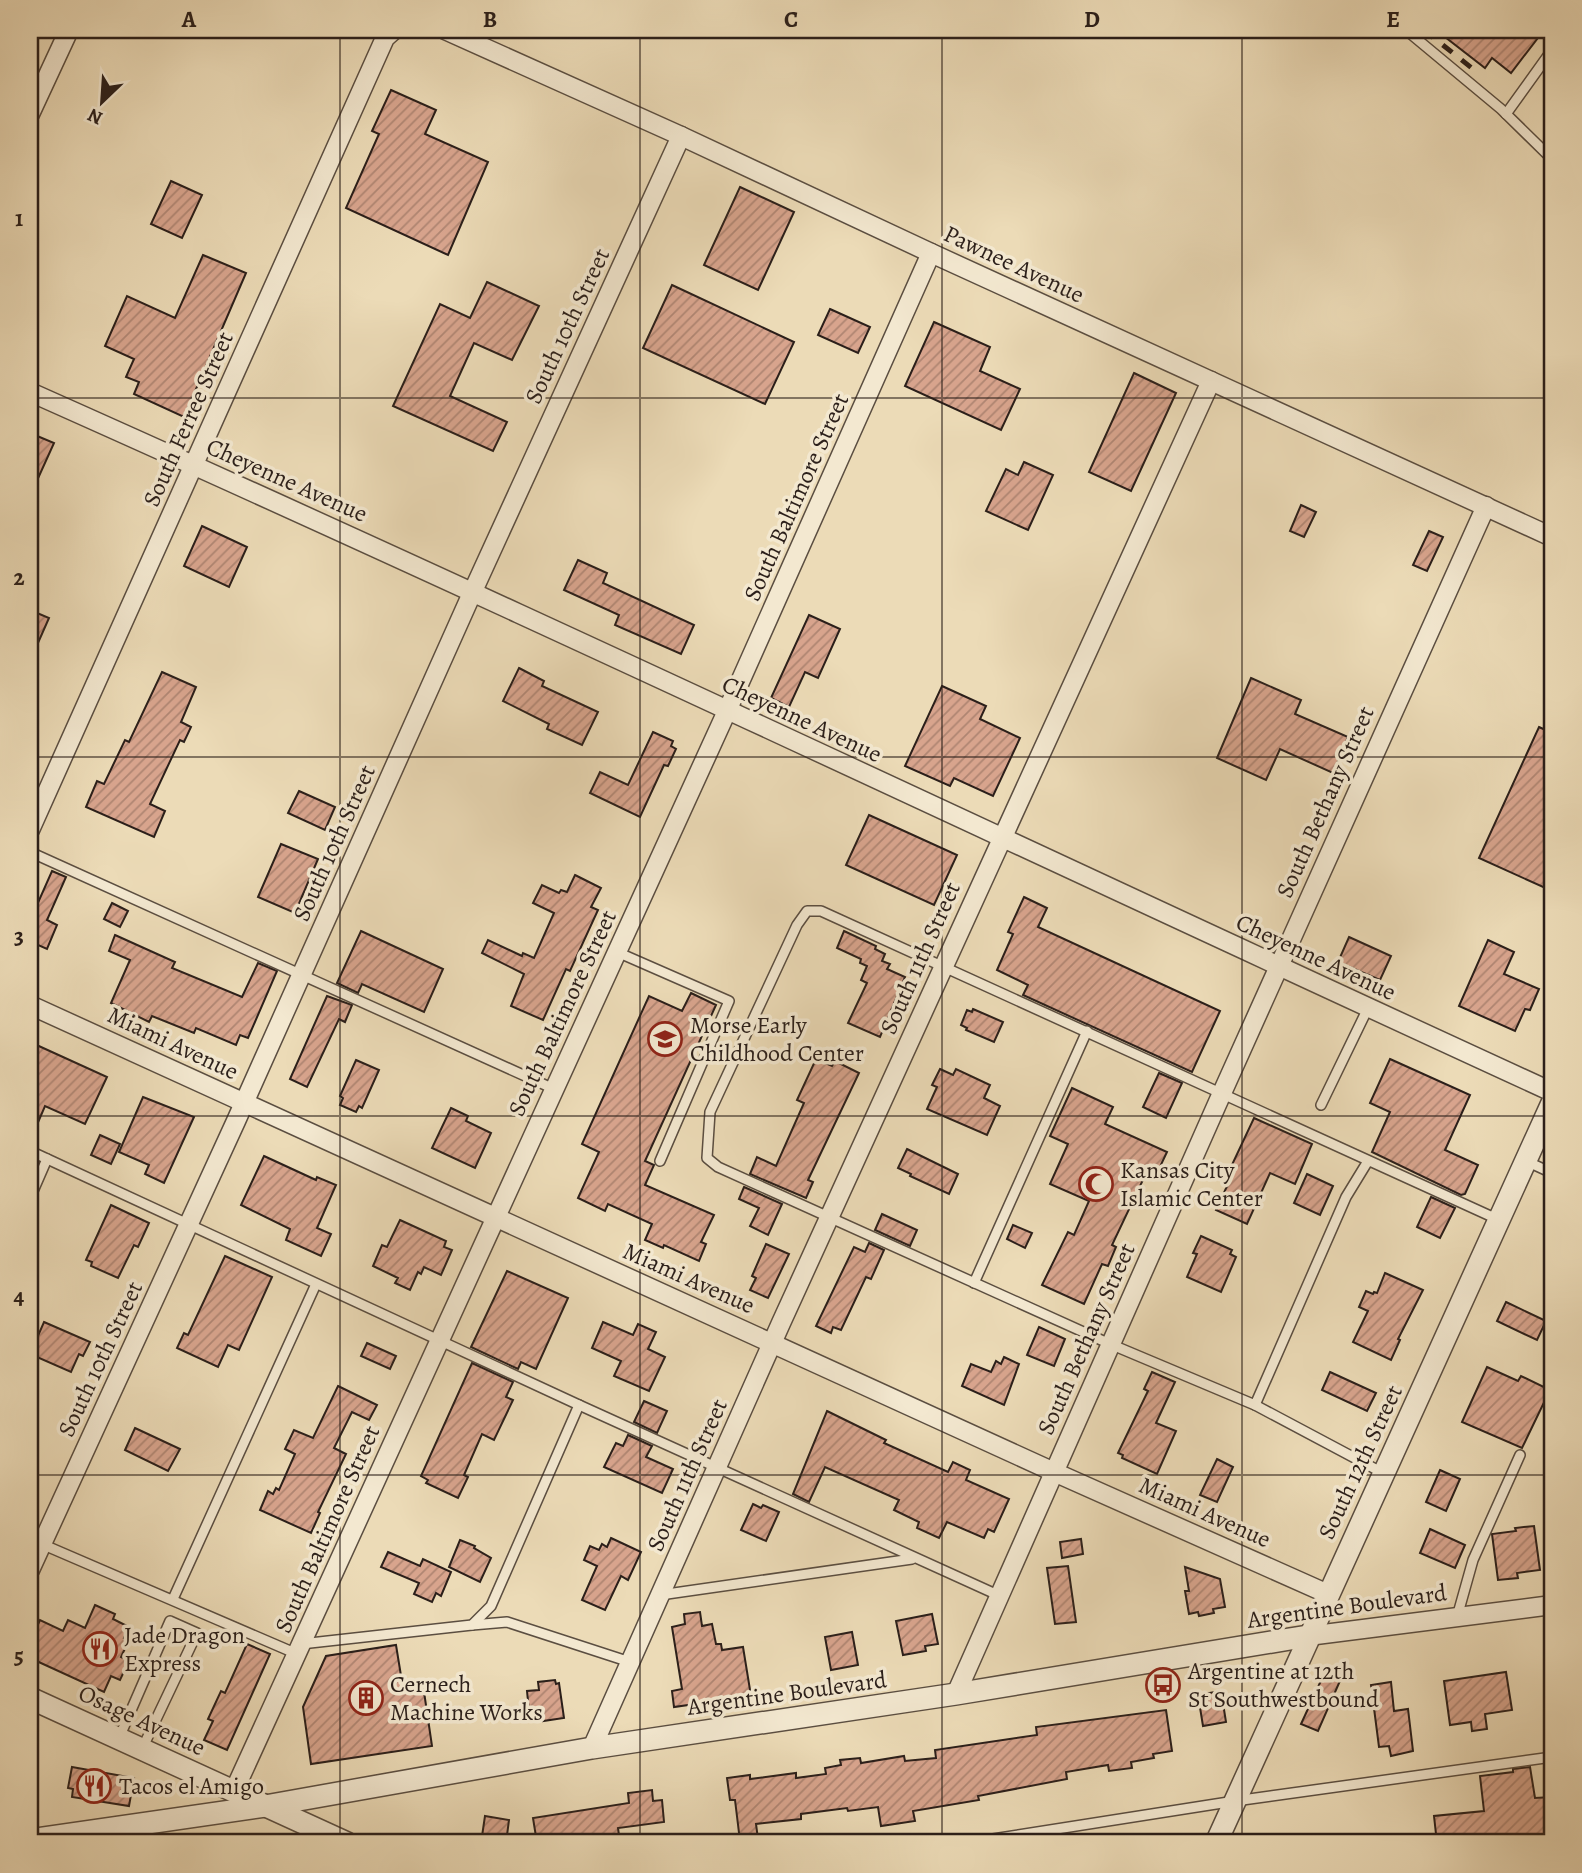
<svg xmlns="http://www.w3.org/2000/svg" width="1582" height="1873" font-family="Alegreya,serif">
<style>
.building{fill:url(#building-hatch);stroke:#2b1f1a;stroke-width:2}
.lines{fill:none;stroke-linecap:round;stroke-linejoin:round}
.service-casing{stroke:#5b4e41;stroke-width:12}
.minor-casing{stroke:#5b4e41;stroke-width:21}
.tertiary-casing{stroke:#5b4e41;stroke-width:24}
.service{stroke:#f3e8d0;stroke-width:9}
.minor{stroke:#f3e8d0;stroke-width:18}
.tertiary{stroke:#f3e8d0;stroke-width:21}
.rail{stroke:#2b1f1a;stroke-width:5;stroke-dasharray:12 12;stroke-linecap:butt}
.grid{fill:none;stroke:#2b1f1a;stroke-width:2;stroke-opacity:0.55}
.labels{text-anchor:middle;stroke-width:7;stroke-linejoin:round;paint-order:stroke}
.street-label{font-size:24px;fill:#2b1f1a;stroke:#f3e8d0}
.poi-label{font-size:24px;fill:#2b1f1a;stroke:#f3e8d0;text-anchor:start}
.neatline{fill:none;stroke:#2b1f1a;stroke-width:2.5}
.grid-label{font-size:23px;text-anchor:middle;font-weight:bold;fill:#2b1f1a}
</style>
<defs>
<pattern id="building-hatch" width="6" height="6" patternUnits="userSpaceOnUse" patternTransform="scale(1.75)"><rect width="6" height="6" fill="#d8a48d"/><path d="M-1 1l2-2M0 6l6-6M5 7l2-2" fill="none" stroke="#af8572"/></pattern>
</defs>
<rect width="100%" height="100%" fill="#ecdbb7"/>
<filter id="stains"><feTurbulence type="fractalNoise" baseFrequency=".00286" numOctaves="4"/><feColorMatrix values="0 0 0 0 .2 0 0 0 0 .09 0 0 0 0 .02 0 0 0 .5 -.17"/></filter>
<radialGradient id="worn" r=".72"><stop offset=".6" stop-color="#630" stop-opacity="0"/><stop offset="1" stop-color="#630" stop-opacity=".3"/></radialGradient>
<g class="building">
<polygon points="1436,30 1544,30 1511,73 1492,58 1485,68"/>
<polygon points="391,90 436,110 425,134 488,162 448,255 346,208 379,134 372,131"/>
<polygon points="171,181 202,195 182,238 151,224"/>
<polygon points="740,187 794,212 758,290 704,265"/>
<polygon points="203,255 246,273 184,417 134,394 139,382 126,377 134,359 105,346 127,296 175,318"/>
<polygon points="487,282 539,306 512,360 474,343 450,396 507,422 493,451 393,406 440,304 470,318"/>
<polygon points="672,285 794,342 765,404 643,348"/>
<polygon points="830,309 870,327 858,353 818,335"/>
<polygon points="934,322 990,347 980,371 1020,389 1001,430 905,386"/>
<polygon points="1134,373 1176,393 1131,491 1089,472"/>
<polygon points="30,433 54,443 30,496"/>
<polygon points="1024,462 1053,475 1028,530 986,511 1006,469 1018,475"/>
<polygon points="1301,505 1316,512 1304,537 1290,531"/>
<polygon points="202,526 247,547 229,587 184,566"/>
<polygon points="1429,531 1443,537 1427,571 1413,565"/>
<polygon points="578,560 607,573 603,583 694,625 681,654 615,625 619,615 564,590"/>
<polygon points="30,610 49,618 30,661"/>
<polygon points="809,615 840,629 818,678 805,672 789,707 771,698"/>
<polygon points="519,668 544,681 542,686 598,712 582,745 547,729 549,724 503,701"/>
<polygon points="162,672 196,687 181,722 191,727 184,742 180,740 150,804 165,811 154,837 86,807 97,781 104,784 125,740 129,742"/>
<polygon points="1251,678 1301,700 1295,714 1348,737 1333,773 1280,749 1266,780 1217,758"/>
<polygon points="942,686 986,706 980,719 1020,738 993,796 954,778 950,786 905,766"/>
<polygon points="1539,727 1552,733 1552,891 1479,858"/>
<polygon points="653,732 673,741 671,746 676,749 668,766 664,765 640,817 590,793 600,772 628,785"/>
<polygon points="299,791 335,807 325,830 288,813"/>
<polygon points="869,815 957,855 934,905 846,865"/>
<polygon points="281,844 318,859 295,913 258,897"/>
<polygon points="52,871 66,877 47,920 57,925 47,949 36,944 31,956 30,913 33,914"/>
<polygon points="575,875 601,888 591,907 598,910 570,971 566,969 543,1020 511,1006 524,974 482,953 488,940 522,956 523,953 534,958 554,913 533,903 542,885 559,893 561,890 567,892"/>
<polygon points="1024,897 1047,908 1038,927 1220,1011 1192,1072 1023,995 1028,985 997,970 1013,934 1008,932"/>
<polygon points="112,903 128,911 120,927 104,919"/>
<polygon points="361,931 443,969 424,1012 362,984 358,993 337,983"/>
<polygon points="844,931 876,946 875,949 885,954 882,961 890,964 887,969 905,977 880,1037 848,1023 867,983 861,980 867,966 860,963 861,959 837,948"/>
<polygon points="115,935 175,962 172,968 242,997 258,963 277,971 248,1038 240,1035 236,1045 196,1028 194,1033 152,1016 149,1022 111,1003 130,960 109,951"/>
<polygon points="1349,937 1391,956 1380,980 1338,962"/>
<polygon points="1488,940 1514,952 1504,974 1539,989 1530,1010 1525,1009 1515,1031 1459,1006"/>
<polygon points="691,993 716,1005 645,1161 654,1165 645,1185 714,1215 701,1242 706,1244 699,1261 664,1245 663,1248 645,1240 652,1224 608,1204 605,1211 578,1198 599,1152 582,1144 649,996 682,1011"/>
<polygon points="327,996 352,1005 345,1022 339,1019 307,1087 290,1079"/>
<polygon points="973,1009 1003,1022 994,1042 966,1030 967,1028 961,1025 967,1010 972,1012"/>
<polygon points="30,1042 107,1077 85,1124 45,1106 30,1141"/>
<polygon points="816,1059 832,1066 835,1061 859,1073 808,1180 813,1182 806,1198 750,1174 757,1157 776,1166 804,1103 797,1100"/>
<polygon points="1390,1059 1470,1095 1445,1150 1478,1165 1465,1194 1461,1195 1372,1152 1390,1112 1370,1103"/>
<polygon points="356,1060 379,1070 362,1108 359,1106 356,1112 340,1105 343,1098 340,1096"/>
<polygon points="940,1069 953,1075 956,1069 990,1085 984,1098 1000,1106 987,1135 927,1109 937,1087 932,1085"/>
<polygon points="1159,1073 1182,1083 1166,1118 1143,1107"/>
<polygon points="1072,1088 1113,1107 1105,1124 1167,1152 1158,1171 1149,1167 1112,1245 1116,1247 1108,1266 1102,1264 1084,1304 1042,1285 1068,1232 1074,1235 1089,1201 1050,1184 1068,1144 1050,1136"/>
<polygon points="143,1097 194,1117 164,1183 145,1174 149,1165 119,1152"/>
<polygon points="451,1108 468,1116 466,1121 491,1133 475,1168 432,1148"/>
<polygon points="1254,1118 1312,1144 1295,1184 1270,1173 1247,1224 1216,1210 1234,1171 1230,1169"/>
<polygon points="100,1135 120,1144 111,1164 91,1155"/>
<polygon points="907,1149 958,1174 949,1194 910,1176 911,1174 898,1168"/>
<polygon points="264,1156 316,1180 317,1177 336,1185 317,1228 331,1234 321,1256 286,1240 290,1229 241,1205"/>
<polygon points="1307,1174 1333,1186 1320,1215 1294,1203"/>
<polygon points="744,1187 782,1204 768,1235 750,1226 759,1208 739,1199"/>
<polygon points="1431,1197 1455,1208 1440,1238 1417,1227"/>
<polygon points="111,1205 149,1223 138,1247 134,1245 118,1278 91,1266 92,1262 86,1260"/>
<polygon points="882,1214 917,1230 910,1246 875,1230"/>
<polygon points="400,1220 446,1241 444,1247 452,1250 441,1275 424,1267 421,1274 418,1272 410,1290 395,1283 398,1278 373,1266 382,1245 387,1247"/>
<polygon points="1013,1225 1032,1233 1025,1248 1007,1239"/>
<polygon points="1201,1236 1232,1250 1230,1254 1236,1257 1221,1292 1187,1277 1197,1254 1193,1253"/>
<polygon points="869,1243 884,1250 871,1279 866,1277 841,1330 833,1327 831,1333 816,1326 854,1247 865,1252"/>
<polygon points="766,1244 789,1254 768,1298 750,1290 756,1278 752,1276"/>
<polygon points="225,1256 272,1277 239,1350 228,1345 218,1367 177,1348 184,1333 188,1335"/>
<polygon points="507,1271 568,1298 536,1369 521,1362 518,1369 471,1347"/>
<polygon points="1385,1273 1423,1290 1398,1339 1400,1340 1391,1360 1353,1342 1368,1311 1359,1307 1366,1291 1373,1294 1374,1292 1377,1293"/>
<polygon points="1506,1302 1546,1321 1537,1340 1497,1321"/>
<polygon points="44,1322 90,1342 83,1356 79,1354 71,1372 30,1354"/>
<polygon points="603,1322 633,1335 638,1324 656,1332 648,1349 665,1357 649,1391 614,1376 621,1361 592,1348"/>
<polygon points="1039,1327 1065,1339 1054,1366 1027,1355"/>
<polygon points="367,1343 396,1356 390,1369 361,1356"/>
<polygon points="1004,1357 1019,1364 1004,1405 962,1386 971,1364 991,1372 996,1361 1001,1364"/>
<polygon points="472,1363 513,1382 506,1397 513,1400 494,1440 482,1434 464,1475 468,1477 458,1498 426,1483 428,1480 421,1476"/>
<polygon points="1487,1367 1518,1381 1521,1376 1550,1390 1522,1448 1462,1422"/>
<polygon points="1152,1372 1175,1382 1156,1423 1176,1431 1157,1474 1122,1458 1123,1455 1118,1453 1148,1391 1144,1389"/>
<polygon points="1330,1372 1376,1393 1367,1411 1322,1390"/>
<polygon points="338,1386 377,1405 369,1420 352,1412 334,1448 346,1454 318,1512 320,1513 311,1533 260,1510 268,1491 273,1494 276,1488 279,1490 295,1454 285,1449 294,1430 313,1438"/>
<polygon points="644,1401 667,1411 657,1433 634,1422"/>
<polygon points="827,1411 886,1440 884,1443 948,1472 953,1462 970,1470 966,1480 1009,1499 994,1532 988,1529 984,1538 947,1522 939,1538 917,1528 919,1522 894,1510 899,1500 825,1467 809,1502 793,1494"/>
<polygon points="135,1428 180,1449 168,1471 125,1450"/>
<polygon points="628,1435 652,1446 646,1457 673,1469 662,1493 604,1467 616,1443 623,1446"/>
<polygon points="1217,1459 1233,1467 1217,1502 1200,1495"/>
<polygon points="1440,1470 1460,1479 1446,1511 1426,1502"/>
<polygon points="753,1504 761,1508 763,1505 779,1512 766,1541 741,1530"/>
<polygon points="1534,1526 1540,1570 1517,1573 1518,1578 1498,1580 1492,1534 1516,1531 1515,1528"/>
<polygon points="1430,1529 1465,1545 1455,1568 1420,1553"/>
<polygon points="611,1538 641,1552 628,1580 621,1576 605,1610 582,1600 597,1566 584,1560 590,1546 599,1550 602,1544 607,1547"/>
<polygon points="1081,1539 1083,1554 1062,1558 1060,1542"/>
<polygon points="460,1540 475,1546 474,1548 491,1558 480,1582 449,1567"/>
<polygon points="388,1552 420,1566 423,1559 451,1572 441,1596 436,1593 432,1602 414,1594 419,1583 381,1567"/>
<polygon points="1068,1566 1076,1622 1055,1624 1047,1568"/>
<polygon points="1185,1567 1220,1579 1225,1607 1213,1609 1214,1613 1199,1616 1198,1612 1189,1614 1185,1591 1189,1591"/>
<polygon points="95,1605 115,1614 113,1619 129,1627 124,1638 129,1640 121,1657 129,1661 120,1680 111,1676 104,1692 30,1658 30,1642 40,1620 63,1631 68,1620 85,1628"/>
<polygon points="700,1612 702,1626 712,1624 716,1644 721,1644 722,1650 743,1647 751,1696 674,1707 672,1691 682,1689 672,1627 685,1624 684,1614"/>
<polygon points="932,1614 938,1644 925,1646 926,1651 903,1655 896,1621"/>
<polygon points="852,1632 858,1665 831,1670 825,1637"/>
<polygon points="247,1644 270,1654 227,1750 204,1740 213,1721 208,1719 221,1691 225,1693"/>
<polygon points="396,1645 403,1688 423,1685 432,1746 311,1764 303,1707 326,1656"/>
<polygon points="1506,1672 1512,1710 1485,1714 1487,1729 1472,1731 1471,1722 1450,1725 1444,1681"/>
<polygon points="1324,1674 1343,1674 1318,1731 1301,1724"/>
<polygon points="555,1680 556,1684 559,1683 564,1718 543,1721 541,1710 529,1711 527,1691 539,1690 538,1682"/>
<polygon points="1391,1682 1394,1711 1408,1709 1413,1751 1391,1756 1389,1746 1379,1747 1371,1685"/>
<polygon points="1221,1691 1226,1722 1203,1726 1198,1695"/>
<polygon points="1166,1710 1172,1751 1153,1754 1154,1758 1131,1762 1132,1768 1109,1771 1108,1765 1066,1772 1067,1779 978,1796 979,1800 913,1811 915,1821 881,1826 878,1807 848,1811 847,1808 801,1814 801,1819 756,1824 758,1839 740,1841 735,1800 730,1800 727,1778 750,1775 750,1779 796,1773 796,1778 826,1774 825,1768 841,1765 840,1760 860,1758 861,1763 904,1756 905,1761 936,1758 935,1750 1037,1735 1036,1727"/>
<polygon points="72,1767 134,1778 129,1806 72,1797 73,1789 68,1788"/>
<polygon points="1530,1767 1535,1798 1551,1797 1552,1843 1521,1843 1521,1840 1489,1843 1437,1843 1434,1816 1484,1811 1480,1776 1513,1772 1513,1769"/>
<polygon points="652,1790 653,1801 662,1800 664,1822 618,1828 620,1843 537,1843 533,1818 629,1803 628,1793"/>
<polygon points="485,1816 509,1820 506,1843 481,1843"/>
</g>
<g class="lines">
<g class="service-casing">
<g id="service">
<polyline points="1406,30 1501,109 1552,159"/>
<polyline points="1506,114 1552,50"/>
<polyline points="30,852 554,1089"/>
<polyline points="617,952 729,1001 660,1161"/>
<polyline points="1321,1105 1368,1008"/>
<polyline points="30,1151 579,1405 491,1606 472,1625 301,1644"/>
<polyline points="1368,1161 1346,1197 1255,1405 1110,1344 718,1167 707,1158 710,1112 797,925 807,911 821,911 1497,1219"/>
<polyline points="1526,1161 1552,1173"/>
<polyline points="30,1198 47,1159"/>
<polyline points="974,1283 1087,1031"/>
<polyline points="579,1405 1000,1596"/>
<polyline points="1255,1405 1383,1473"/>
<polyline points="30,1539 297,1654"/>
<polyline points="660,1595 912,1559"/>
<polyline points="173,1599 316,1284"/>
<polyline points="1457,1617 1473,1560 1520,1455"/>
<polyline points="472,1625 507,1622 630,1662"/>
<polyline points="119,1738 170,1621 197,1633 142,1749"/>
<polyline points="967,1843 1235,1801 1552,1757"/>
</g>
</g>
<g class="minor-casing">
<g id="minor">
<polyline points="445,30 681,136 931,253 1552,537"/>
<polyline points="30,114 69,30"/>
<path d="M30,392C540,619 1044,859 1552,1092"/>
<polyline points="30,830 385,38 394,30"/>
<polyline points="30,1005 1054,1472 1328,1594"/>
<polyline points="30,1570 236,1121 473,591 681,136"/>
<polyline points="1308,1636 1552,1605"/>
<polyline points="956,1694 1222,1093 1486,506"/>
<polyline points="592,1748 781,1323 1211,381"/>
<polyline points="234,1791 727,711 931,253"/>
</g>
</g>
<g class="tertiary-casing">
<g id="tertiary">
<polyline points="30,1698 347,1843"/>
<polyline points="30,1840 265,1806 592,1748 956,1694 1308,1636"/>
<polyline points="1216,1843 1552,1103"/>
</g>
</g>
<use href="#service" class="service"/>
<use href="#minor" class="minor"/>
<use href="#tertiary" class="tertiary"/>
<polyline class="rail" points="1424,30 1473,69"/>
</g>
<path class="grid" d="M340,30V1843M640,30V1843M942,30V1843M1242,30V1843M30,398H1552M30,757H1552M30,1116H1552M30,1475H1552"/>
<defs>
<g id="school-ring" transform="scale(1.75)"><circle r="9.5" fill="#f3e8d0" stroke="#8f2418" stroke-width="1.5"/><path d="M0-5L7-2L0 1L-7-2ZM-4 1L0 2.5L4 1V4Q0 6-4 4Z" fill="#8f2418"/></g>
<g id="mosque-ring" transform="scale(1.75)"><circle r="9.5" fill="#f3e8d0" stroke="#8f2418" stroke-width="1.5"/><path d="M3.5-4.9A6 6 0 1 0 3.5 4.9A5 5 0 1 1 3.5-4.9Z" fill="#8f2418"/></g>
<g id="restaurant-ring" transform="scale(1.75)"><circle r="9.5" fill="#f3e8d0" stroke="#8f2418" stroke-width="1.5"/><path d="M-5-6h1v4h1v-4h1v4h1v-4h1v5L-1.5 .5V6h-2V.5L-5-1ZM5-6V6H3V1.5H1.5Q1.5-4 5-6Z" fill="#8f2418"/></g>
<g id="bus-ring" transform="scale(1.75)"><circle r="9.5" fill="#f3e8d0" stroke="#8f2418" stroke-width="1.5"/><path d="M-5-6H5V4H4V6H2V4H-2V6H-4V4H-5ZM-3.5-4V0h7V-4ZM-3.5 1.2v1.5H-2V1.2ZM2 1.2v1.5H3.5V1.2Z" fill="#8f2418"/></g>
<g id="building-ring" transform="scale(1.75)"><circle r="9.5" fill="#f3e8d0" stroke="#8f2418" stroke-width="1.5"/><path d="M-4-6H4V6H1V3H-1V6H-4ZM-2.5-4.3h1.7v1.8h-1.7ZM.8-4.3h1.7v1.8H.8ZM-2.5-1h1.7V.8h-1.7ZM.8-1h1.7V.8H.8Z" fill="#8f2418"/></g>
</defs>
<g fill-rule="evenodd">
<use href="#school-ring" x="665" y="1039"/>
<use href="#mosque-ring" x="1096" y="1184"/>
<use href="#restaurant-ring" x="100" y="1649"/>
<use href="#bus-ring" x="1163" y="1685"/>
<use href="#building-ring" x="366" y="1698"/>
<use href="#restaurant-ring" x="94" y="1786"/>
</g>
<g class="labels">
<g class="street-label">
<text transform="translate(1014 264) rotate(25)" y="8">Pawnee Avenue</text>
<text transform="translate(567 326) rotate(-65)" y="8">South 10th Street</text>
<text transform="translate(188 419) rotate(-66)" y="8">South Ferree Street</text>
<text transform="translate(287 480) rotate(24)" y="8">Cheyenne Avenue</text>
<text transform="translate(796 497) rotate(-66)" y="8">South Baltimore Street</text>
<text transform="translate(802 719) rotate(25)" y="8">Cheyenne Avenue</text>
<text transform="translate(1325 802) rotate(-66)" y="8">South Bethany Street</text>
<text transform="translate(334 843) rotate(-66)" y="8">South 10th Street</text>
<text transform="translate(1316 957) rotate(25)" y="8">Cheyenne Avenue</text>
<text transform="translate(920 958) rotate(-66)" y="8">South 11th Street</text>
<text transform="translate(562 1013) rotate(-65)" y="8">South Baltimore Street</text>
<text transform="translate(173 1043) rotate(25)" y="8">Miami Avenue</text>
<text transform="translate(689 1278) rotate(24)" y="8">Miami Avenue</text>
<text transform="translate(1086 1339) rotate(-66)" y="8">South Bethany Street</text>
<text transform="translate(100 1359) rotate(-65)" y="8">South 10th Street</text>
<text transform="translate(1360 1462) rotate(-65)" y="8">South 12th Street</text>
<text transform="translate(687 1475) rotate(-66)" y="8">South 11th Street</text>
<text transform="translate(1205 1512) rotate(24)" y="8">Miami Avenue</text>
<text transform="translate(327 1529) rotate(-66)" y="8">South Baltimore Street</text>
<text transform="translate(1347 1606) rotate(-8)" y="8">Argentine Boulevard</text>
<text transform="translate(787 1693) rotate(-8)" y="8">Argentine Boulevard</text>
<text transform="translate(142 1720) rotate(25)" y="8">Osage Avenue</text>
</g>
<g class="poi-label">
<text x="690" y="1033">Morse Early<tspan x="690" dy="28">Childhood Center</tspan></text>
<text x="1120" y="1178">Kansas City<tspan x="1120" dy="28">Islamic Center</tspan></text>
<text x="124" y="1643">Jade Dragon<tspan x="124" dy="28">Express</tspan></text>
<text x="1188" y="1679">Argentine at 12th<tspan x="1188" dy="28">St Southwestbound</tspan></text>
<text x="390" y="1692">Cernech<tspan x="390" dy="28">Machine Works</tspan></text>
<text x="119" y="1794">Tacos el Amigo</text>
</g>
</g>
<rect width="1582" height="1873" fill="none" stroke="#ecdbb7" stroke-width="77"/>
<g transform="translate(102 102) rotate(205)" stroke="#f3e8d0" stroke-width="5" paint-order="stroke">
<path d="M0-5L12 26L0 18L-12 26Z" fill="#2b1f1a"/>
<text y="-10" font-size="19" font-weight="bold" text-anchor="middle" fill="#2b1f1a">N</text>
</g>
<rect x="38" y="38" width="1506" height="1796" class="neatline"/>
<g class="grid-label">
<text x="189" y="27">A</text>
<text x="490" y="27">B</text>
<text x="791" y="27">C</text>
<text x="1092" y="27">D</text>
<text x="1393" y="27">E</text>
<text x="19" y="226">1</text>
<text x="19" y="585">2</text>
<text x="19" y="944">3</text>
<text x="19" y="1304">4</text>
<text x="19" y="1663">5</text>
</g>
<rect width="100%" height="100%" filter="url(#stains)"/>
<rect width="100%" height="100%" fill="url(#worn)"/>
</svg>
